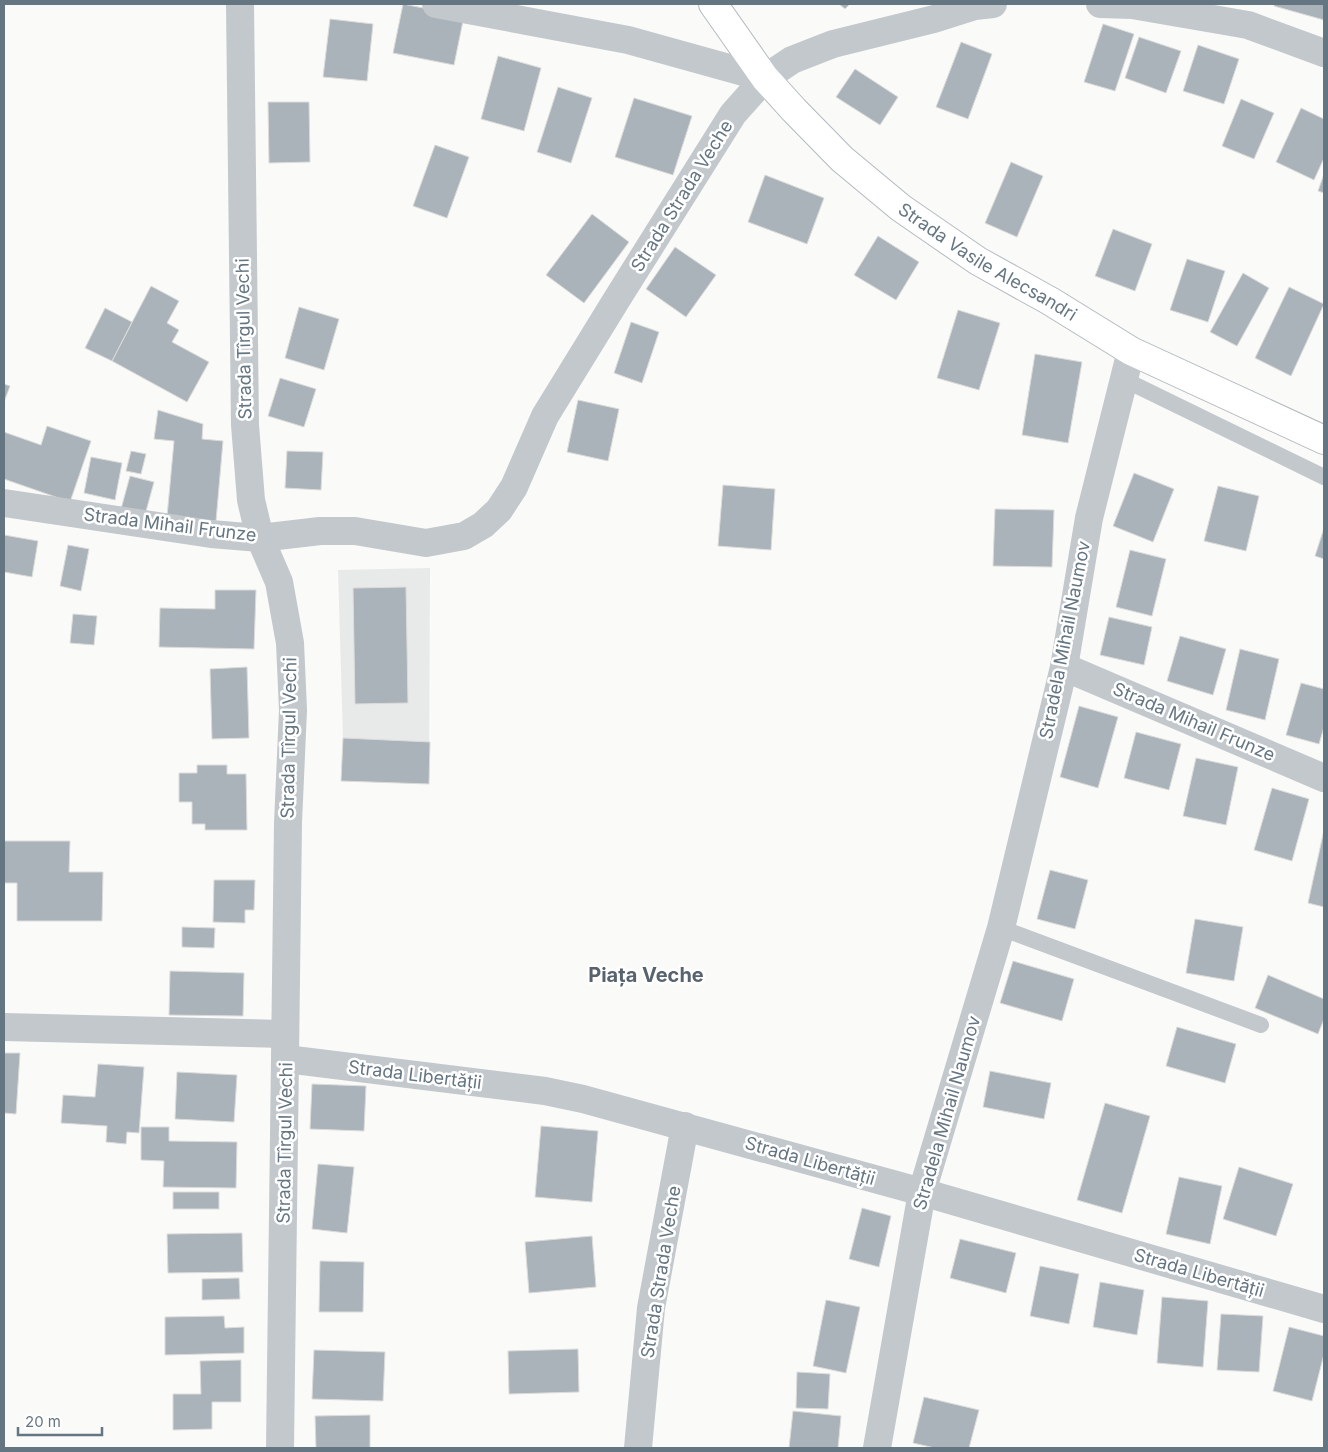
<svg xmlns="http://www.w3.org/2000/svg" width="1328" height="1452" font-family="Inter,sans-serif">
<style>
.built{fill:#e8e9e9}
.building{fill:#aab3b9;stroke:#dcdcda}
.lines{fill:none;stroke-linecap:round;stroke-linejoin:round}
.secondary-casing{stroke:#b3babf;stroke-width:30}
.lane{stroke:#c3c8cc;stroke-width:16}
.street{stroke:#c3c8cc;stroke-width:28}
.secondary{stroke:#fff;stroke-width:28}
.labels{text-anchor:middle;stroke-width:5;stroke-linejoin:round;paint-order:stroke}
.street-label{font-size:18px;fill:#657683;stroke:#fff}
.quarter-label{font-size:20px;font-weight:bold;fill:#57646e;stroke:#fff}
</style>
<rect width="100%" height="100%" fill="#fafaf8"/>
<polygon class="built" points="430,568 429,784 341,781 343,738 338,570"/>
<g class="building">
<polygon points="403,4 464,16 454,65 393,53"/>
<polygon points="839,4 850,4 845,9"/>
<polygon points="1275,4 1324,4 1324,20 1274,6"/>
<polygon points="330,19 373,24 367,81 323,77"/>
<polygon points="1103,24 1134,34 1115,91 1084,82"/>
<polygon points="1139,37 1181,51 1166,93 1125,78"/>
<polygon points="961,42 992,54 968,119 936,107"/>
<polygon points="1198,45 1239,59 1224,104 1183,91"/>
<polygon points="498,56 541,68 524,131 481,119"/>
<polygon points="855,69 898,97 880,125 836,97"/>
<polygon points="558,87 592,98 571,163 537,152"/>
<polygon points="634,98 692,116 673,175 615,157"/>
<polygon points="1241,99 1274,113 1254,159 1222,146"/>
<polygon points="268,102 309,102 310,162 269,163"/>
<polygon points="1301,108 1324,119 1324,158 1314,180 1276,162"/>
<polygon points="435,145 469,157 447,218 413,206"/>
<polygon points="1011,162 1043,176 1017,237 985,223"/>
<polygon points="1324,174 1324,193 1318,191"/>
<polygon points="765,175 824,198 807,244 748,222"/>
<polygon points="592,214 629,242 584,303 546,275"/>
<polygon points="1113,229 1152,244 1135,291 1095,276"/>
<polygon points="878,236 919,262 896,300 854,275"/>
<polygon points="675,247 716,275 686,317 646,289"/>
<polygon points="1187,259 1225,271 1208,322 1170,310"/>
<polygon points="1243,273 1269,288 1237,346 1210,332"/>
<polygon points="151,286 179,301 167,323 179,330 172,342 209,362 187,402 112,361"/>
<polygon points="1289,287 1324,304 1291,376 1255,358"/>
<polygon points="299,307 339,319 324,370 285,358"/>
<polygon points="105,308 132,322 112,361 85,348"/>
<polygon points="958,310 1000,323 979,390 937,378"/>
<polygon points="631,322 659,332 642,383 614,373"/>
<polygon points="1035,354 1082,362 1068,443 1022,435"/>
<polygon points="280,378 316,389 304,427 268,416"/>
<polygon points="4,384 10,386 4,402"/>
<polygon points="578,400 619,409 608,461 567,452"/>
<polygon points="158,410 203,424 202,439 223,441 216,521 167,517 174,441 154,439"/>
<polygon points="47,426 91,441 70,502 4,479 4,432 41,445"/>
<polygon points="131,451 146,454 141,474 126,471"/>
<polygon points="287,451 323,452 321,490 285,488"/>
<polygon points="91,457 122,463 115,500 84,493"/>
<polygon points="1134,473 1174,489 1153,542 1113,526"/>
<polygon points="130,476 154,482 145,515 121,509"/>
<polygon points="723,485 775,489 771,550 718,546"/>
<polygon points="1218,486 1259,496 1246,551 1204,541"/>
<polygon points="995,509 1054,510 1052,567 993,566"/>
<polygon points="1324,528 1324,559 1315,556"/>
<polygon points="4,535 38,541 32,577 4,572"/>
<polygon points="68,545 89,549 81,591 60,586"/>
<polygon points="1130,550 1166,559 1152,616 1116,607"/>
<polygon points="406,587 408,703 355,704 353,588"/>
<polygon points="215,590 256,590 254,649 159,647 160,608 215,609"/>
<polygon points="73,614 97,616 94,645 70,643"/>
<polygon points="1109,617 1152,627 1144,665 1100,655"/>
<polygon points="1180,636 1226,649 1213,695 1167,681"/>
<polygon points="1240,649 1279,659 1265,720 1226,710"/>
<polygon points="247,667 249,738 212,739 210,669"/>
<polygon points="1301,683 1324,689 1324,727 1319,744 1286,735"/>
<polygon points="1079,706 1118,717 1098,788 1060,777"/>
<polygon points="1136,732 1181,744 1169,790 1124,778"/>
<polygon points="343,738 430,742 429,784 341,781"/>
<polygon points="1196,758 1238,767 1226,825 1183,816"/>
<polygon points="197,765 227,765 227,774 246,774 247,830 205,830 205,824 192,824 192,802 179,802 179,773 197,773"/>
<polygon points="1272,788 1309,799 1292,861 1254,850"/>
<polygon points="1324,830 1324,907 1308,903"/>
<polygon points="4,841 70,841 69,872 103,872 102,921 17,921 17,883 4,883"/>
<polygon points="1050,870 1088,880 1075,929 1037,919"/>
<polygon points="214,880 255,880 254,910 245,910 245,923 213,922"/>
<polygon points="1195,919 1243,927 1234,981 1186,973"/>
<polygon points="182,927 215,928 214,948 182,947"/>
<polygon points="1013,961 1074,979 1062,1021 1000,1003"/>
<polygon points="170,971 244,973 243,1016 169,1015"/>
<polygon points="1268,975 1324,999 1324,1019 1318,1034 1255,1008"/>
<polygon points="1177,1027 1236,1044 1225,1083 1166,1066"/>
<polygon points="4,1053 20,1053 16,1114 4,1113"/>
<polygon points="98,1064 144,1067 139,1133 127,1132 126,1144 106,1142 107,1126 61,1123 63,1095 95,1097"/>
<polygon points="990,1071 1051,1083 1044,1119 983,1107"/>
<polygon points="177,1072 237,1075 234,1122 175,1119"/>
<polygon points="312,1084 366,1086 364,1131 310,1129"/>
<polygon points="1105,1103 1150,1116 1122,1213 1077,1200"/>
<polygon points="541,1126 598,1131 592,1202 535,1197"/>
<polygon points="141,1127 169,1127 169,1141 237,1142 236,1188 163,1187 164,1161 141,1160"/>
<polygon points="318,1164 354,1167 347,1233 312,1229"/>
<polygon points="1239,1167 1293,1184 1276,1236 1223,1219"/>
<polygon points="1179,1177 1222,1186 1210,1244 1166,1234"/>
<rect x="173" y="1192" width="46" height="17"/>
<polygon points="862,1208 891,1216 879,1267 849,1259"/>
<polygon points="242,1233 243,1272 168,1273 167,1234"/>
<polygon points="592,1236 596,1287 529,1293 525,1242"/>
<polygon points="960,1239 1016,1253 1006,1293 950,1278"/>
<polygon points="320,1261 364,1262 363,1312 319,1312"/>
<polygon points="1040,1266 1079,1274 1069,1324 1030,1316"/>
<polygon points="239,1278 240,1299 202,1300 202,1279"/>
<polygon points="1100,1282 1144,1290 1137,1335 1093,1327"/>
<polygon points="1162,1297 1208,1301 1203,1367 1157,1363"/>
<polygon points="826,1300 860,1307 846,1373 813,1366"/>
<polygon points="1221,1314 1263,1316 1259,1372 1217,1370"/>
<polygon points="224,1316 225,1328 244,1327 244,1353 165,1355 165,1317"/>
<polygon points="1289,1327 1324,1336 1324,1354 1312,1401 1273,1391"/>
<polygon points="578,1349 579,1392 509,1394 508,1351"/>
<polygon points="314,1350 385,1352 383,1401 312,1399"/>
<polygon points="241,1360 241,1402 212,1402 212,1429 173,1430 173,1394 201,1394 200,1361"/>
<polygon points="797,1372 830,1374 828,1409 796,1408"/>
<polygon points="924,1397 979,1410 969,1448 935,1448 913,1443"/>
<polygon points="793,1411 841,1416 838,1448 789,1448"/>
<polygon points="370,1415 370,1448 316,1448 315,1416"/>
</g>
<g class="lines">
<g class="secondary-casing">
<g id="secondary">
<path id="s1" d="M713,4L765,78L794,110L842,159L901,208L978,261L1050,301L1131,351L1324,440"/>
</g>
</g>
<g class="lane">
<polyline points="1123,379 1324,477"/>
<polyline points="1001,928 1261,1025"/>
</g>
<g class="street">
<polyline points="240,4 245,425 251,500 260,538 279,582 290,643 293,710 288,823 280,1448"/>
<polyline points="436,4 628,40 765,78"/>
<polyline points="1100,4 1132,5 1248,25 1324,53"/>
<polyline points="4,503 211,534 260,538 320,531 355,531 426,543 464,536 483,525 499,510 514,487 545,416 617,299 733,114 765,78 792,60 833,44 934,19 975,6 993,4"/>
<polyline points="1064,667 1324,778"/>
<polyline points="4,1027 285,1034"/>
<polyline points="286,1059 545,1091 583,1099 922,1192 1324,1309"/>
<polyline points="638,1448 651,1308 685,1126"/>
<polyline points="877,1448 922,1192 1001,928 1064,667 1089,518 1131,351"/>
</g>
<use href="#secondary" class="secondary"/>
</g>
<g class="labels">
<g class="street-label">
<text transform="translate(682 196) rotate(-58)" y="6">Strada Strada Veche</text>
<text dy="6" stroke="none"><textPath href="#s1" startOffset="381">Strada Vasile Alecsandri</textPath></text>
<text transform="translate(244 339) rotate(-91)" y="6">Strada Tîrgul Vechi</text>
<text transform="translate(170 525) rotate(7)" y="6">Strada Mihail Frunze</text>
<text transform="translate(1065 640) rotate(-79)" y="6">Stradela Mihail Naumov</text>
<text transform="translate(1194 722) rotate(23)" y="6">Strada Mihail Frunze</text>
<text transform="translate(289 738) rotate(-89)" y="6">Strada Tîrgul Vechi</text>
<text transform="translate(415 1075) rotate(7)" y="6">Strada Libertății</text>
<text transform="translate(947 1113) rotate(-74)" y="6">Stradela Mihail Naumov</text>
<text transform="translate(285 1143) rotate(-89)" y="6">Strada Tîrgul Vechi</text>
<text transform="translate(810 1161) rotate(16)" y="6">Strada Libertății</text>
<text transform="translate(661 1272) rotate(-81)" y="6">Strada Strada Veche</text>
<text transform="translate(1199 1273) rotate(16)" y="6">Strada Libertății</text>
</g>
<g class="quarter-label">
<text x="646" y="982">Piața Veche</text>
</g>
</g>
<rect width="1328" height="1452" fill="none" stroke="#657683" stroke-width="10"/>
<path d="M18 1427v8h84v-8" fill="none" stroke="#657683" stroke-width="2.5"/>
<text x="25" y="1427" font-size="15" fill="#657683" stroke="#ffffff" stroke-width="4" paint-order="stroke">20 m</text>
</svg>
